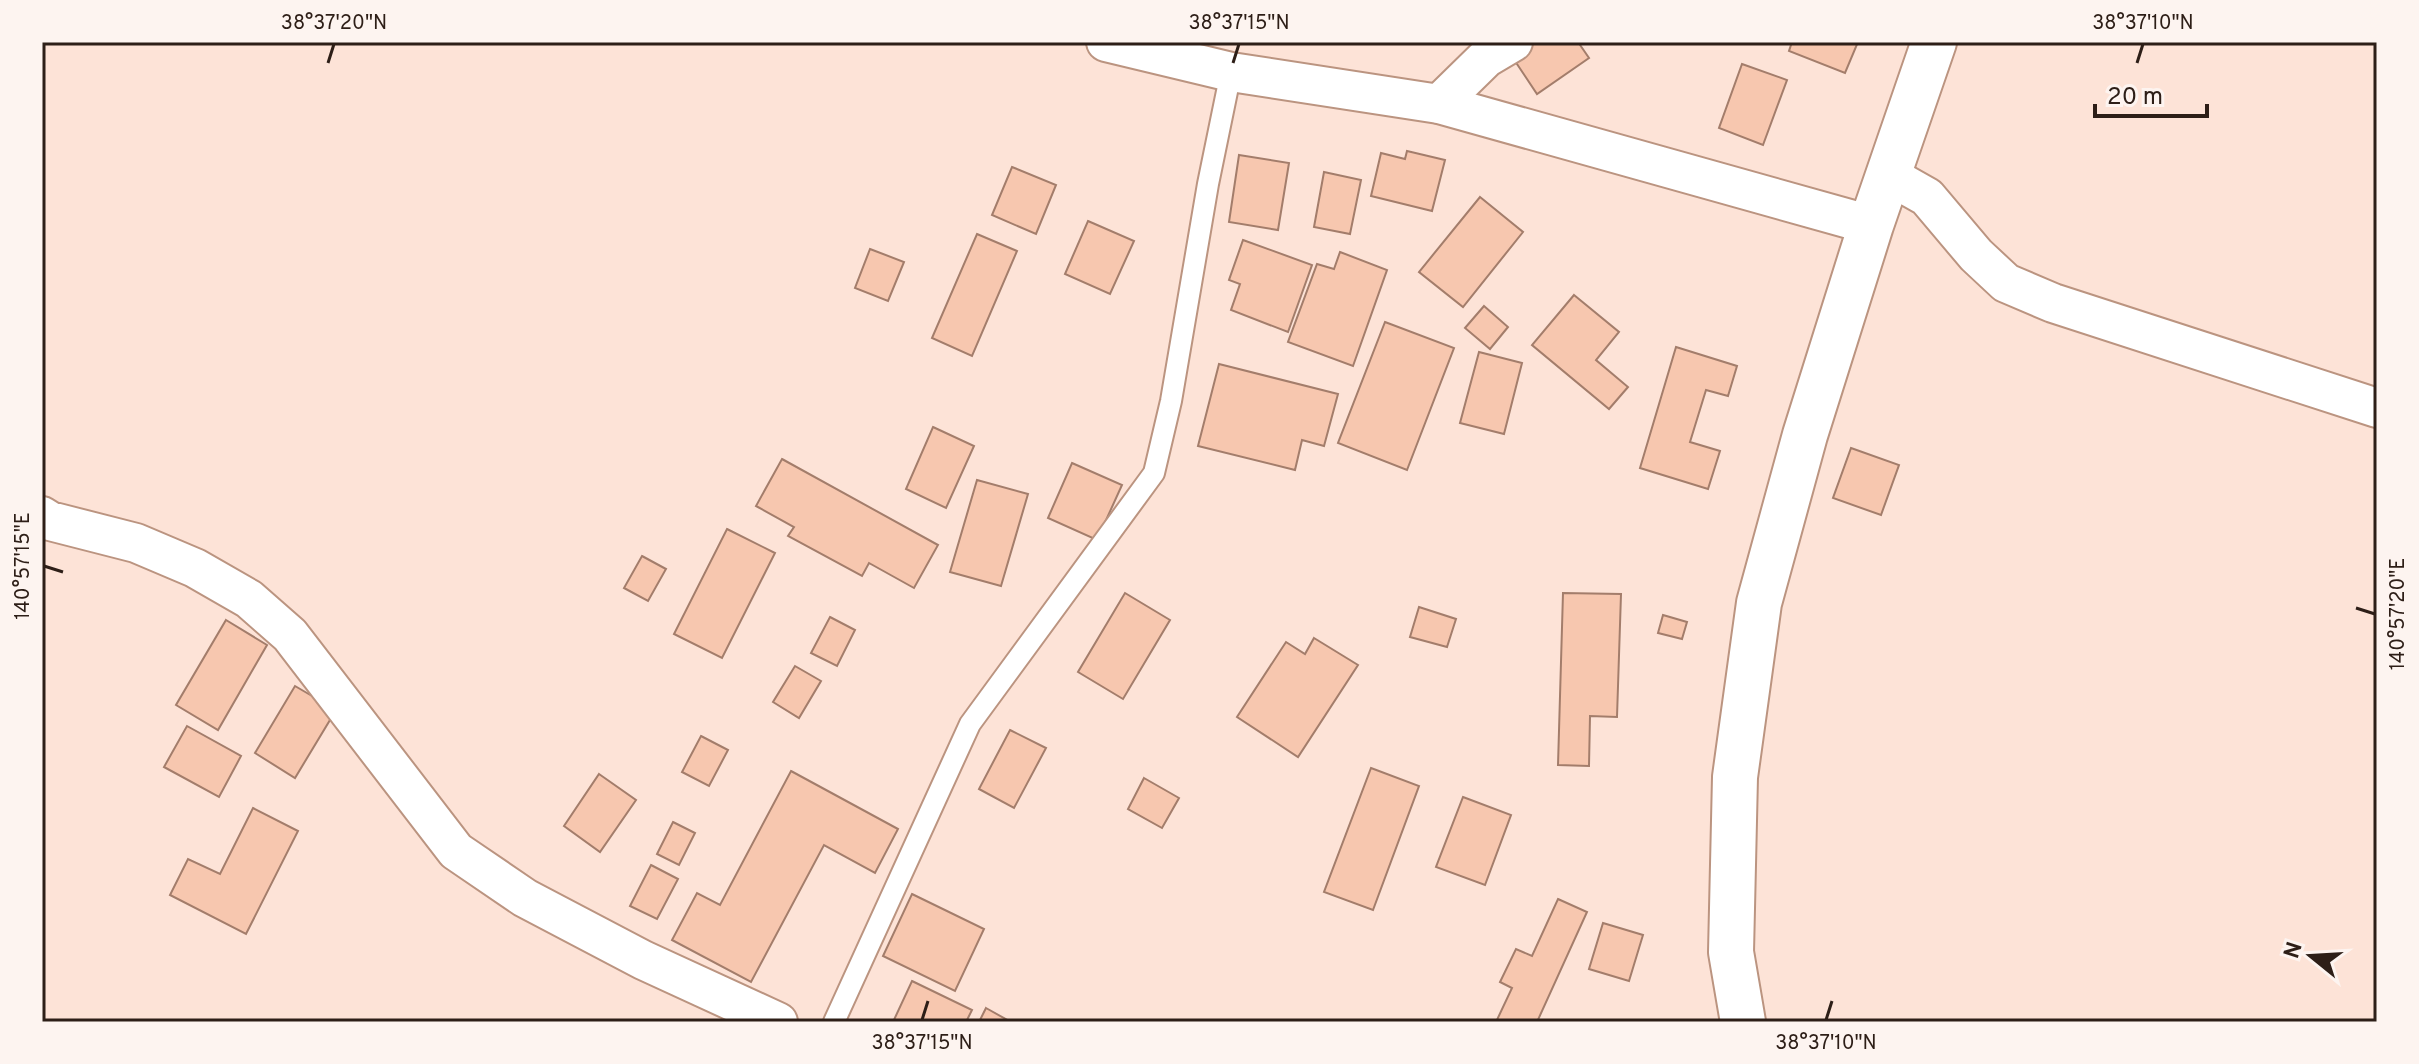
<svg xmlns="http://www.w3.org/2000/svg" width="2419" height="1064" font-family="Overpass,sans-serif">
<style>
.building{fill:#f7c7af;stroke:#a37d6b;stroke-width:2}
.lines{fill:none;stroke-linecap:round;stroke-linejoin:round}
.lane-casing{stroke:#bb9480;stroke-width:24}
.street-casing{stroke:#bb9480;stroke-width:42}
.secondary-casing{stroke:#bb9480;stroke-width:48}
.lane{stroke:#fff;stroke-width:20}
.street{stroke:#fff;stroke-width:38}
.secondary{stroke:#fff;stroke-width:44}
.ticks{fill:none;stroke:#2d1e17;stroke-width:3}
.neatline{fill:none;stroke:#2d1e17;stroke-width:3}
.ticks-label{font-size:20px;text-anchor:middle;fill:#2d1e17}
</style>
<rect width="100%" height="100%" fill="#fde3d7"/>
<g class="building">
<polygon points="1536,42 1578,42 1589,58 1537,94 1513,58"/>
<polygon points="1792,42 1858,42 1845,73 1789,51"/>
<polygon points="1742,64 1787,80 1763,145 1719,128"/>
<polygon points="1407,151 1445,160 1432,211 1371,196 1381,153 1405,159"/>
<polygon points="1239,155 1289,163 1278,230 1229,222"/>
<polygon points="1012,167 1056,185 1036,234 992,215"/>
<polygon points="1324,172 1361,180 1350,234 1314,227"/>
<polygon points="1480,197 1523,232 1463,307 1419,272"/>
<polygon points="1088,221 1134,241 1110,294 1065,274"/>
<polygon points="977,234 1017,251 972,356 932,338"/>
<polygon points="1243,240 1312,265 1288,332 1231,310 1240,284 1229,280"/>
<polygon points="870,249 904,262 888,301 855,288"/>
<polygon points="1340,252 1387,270 1353,366 1288,342 1317,264 1334,269"/>
<polygon points="1574,295 1619,332 1596,360 1628,387 1609,409 1532,345"/>
<polygon points="1484,306 1508,327 1490,349 1465,328"/>
<polygon points="1385,322 1454,348 1407,470 1338,443"/>
<polygon points="1676,347 1737,366 1728,396 1706,390 1690,442 1720,451 1708,489 1640,468"/>
<polygon points="1479,352 1522,363 1504,434 1460,423"/>
<polygon points="1219,364 1338,394 1324,446 1302,440 1295,470 1198,446"/>
<polygon points="933,427 974,446 946,508 906,489"/>
<polygon points="1851,448 1899,465 1881,515 1833,498"/>
<polygon points="782,459 938,545 914,588 869,563 862,576 788,536 794,527 756,506"/>
<polygon points="1072,463 1122,485 1097,540 1048,518"/>
<polygon points="977,480 1028,494 1001,586 950,572"/>
<polygon points="727,529 775,553 722,658 674,634"/>
<polygon points="642,556 666,569 648,601 624,588"/>
<polygon points="1125,593 1170,620 1123,699 1078,672"/>
<polygon points="1563,593 1621,594 1617,717 1590,716 1589,766 1558,765"/>
<polygon points="1419,607 1456,619 1447,647 1410,637"/>
<polygon points="1663,615 1687,622 1682,639 1658,633"/>
<polygon points="830,617 855,630 837,666 811,653"/>
<polygon points="226,620 267,645 218,730 176,705"/>
<polygon points="1314,638 1358,665 1298,757 1237,717 1286,642 1305,654"/>
<polygon points="795,666 821,681 799,718 773,702"/>
<polygon points="295,686 336,710 295,778 255,753"/>
<polygon points="187,726 241,756 219,797 164,767"/>
<polygon points="1010,730 1046,748 1014,808 979,789"/>
<polygon points="701,736 728,750 709,786 682,772"/>
<polygon points="1371,768 1419,786 1373,910 1324,892"/>
<polygon points="791,771 898,829 875,873 824,845 751,982 672,940 697,893 720,905"/>
<polygon points="599,774 636,800 600,852 564,826"/>
<polygon points="1144,778 1179,798 1162,828 1128,809"/>
<polygon points="1463,797 1511,815 1485,885 1436,867"/>
<polygon points="253,808 298,831 246,934 170,895 188,859 220,874"/>
<polygon points="673,822 695,833 679,865 657,854"/>
<polygon points="651,865 678,879 657,919 630,906"/>
<polygon points="912,894 984,929 955,991 883,956"/>
<polygon points="1558,899 1587,912 1537,1022 1496,1022 1512,988 1500,982 1516,949 1532,956"/>
<polygon points="1603,923 1643,935 1629,981 1589,969"/>
<polygon points="912,981 972,1010 966,1022 893,1022"/>
<polygon points="986,1008 1011,1022 979,1022"/>
</g>
<g class="lines">
<g class="lane-casing">
<polyline id="lane" points="834,1022 970,724 1154,473 1171,401 1208,184 1231,72"/>
</g>
<g class="street-casing">
<g id="street">
<polyline points="1106,42 1231,72 1439,104 1871,225"/>
<polyline points="1439,104 1486,58 1513,42"/>
<polyline points="1888,175 1927,197 1976,255 2006,283 2053,303 2377,408"/>
<polyline points="42,516 50,521 136,543 195,568 249,599 290,635 456,851 525,898 643,960 778,1022"/>
</g>
</g>
<g class="secondary-casing">
<polyline id="secondary" points="1743,1022 1731,952 1735,777 1759,603 1805,435 1871,225 1934,42"/>
</g>
<use href="#lane" class="lane"/>
<use href="#street" class="street"/>
<use href="#secondary" class="secondary"/>
</g>
<path class="ticks" d="M328,63L334,44M1233,63L1239,44M2137,63L2143,44M44,566L63,572M2356,608L2375,614M922,1020L928,1001M1826,1020L1832,1001"/>
<rect width="2419" height="1064" fill="none" stroke="#fdf4f0" stroke-width="88"/>
<g transform="translate(2311 956) rotate(288)" stroke="#fdf4f0" stroke-width="6" paint-order="stroke">
<path d="M0-6L14 30L0 20L-14 30Z" fill="#2d1e17"/>
<text y="-12" font-size="22" font-weight="bold" text-anchor="middle" fill="#2d1e17">N</text>
</g>
<path d="M2095 104v12h112v-12" fill="none" stroke="#2d1e17" stroke-width="4"/>
<text x="2107" y="104" font-size="24" fill="#2d1e17" stroke="#fdf4f0" stroke-width="6" paint-order="stroke">20 m</text>
<rect x="44" y="44" width="2331" height="976" class="neatline"/>
<g class="ticks-label">
<text x="334" y="29">38°37'20"N</text>
<text x="1239" y="29">38°37'15"N</text>
<text x="2143" y="29">38°37'10"N</text>
<text transform="translate(22 566) rotate(-90)" y="7">140°57'15"E</text>
<text transform="translate(2397 614) rotate(-90)" y="7">140°57'20"E</text>
<text x="922" y="1049">38°37'15"N</text>
<text x="1826" y="1049">38°37'10"N</text>
</g>
</svg>
